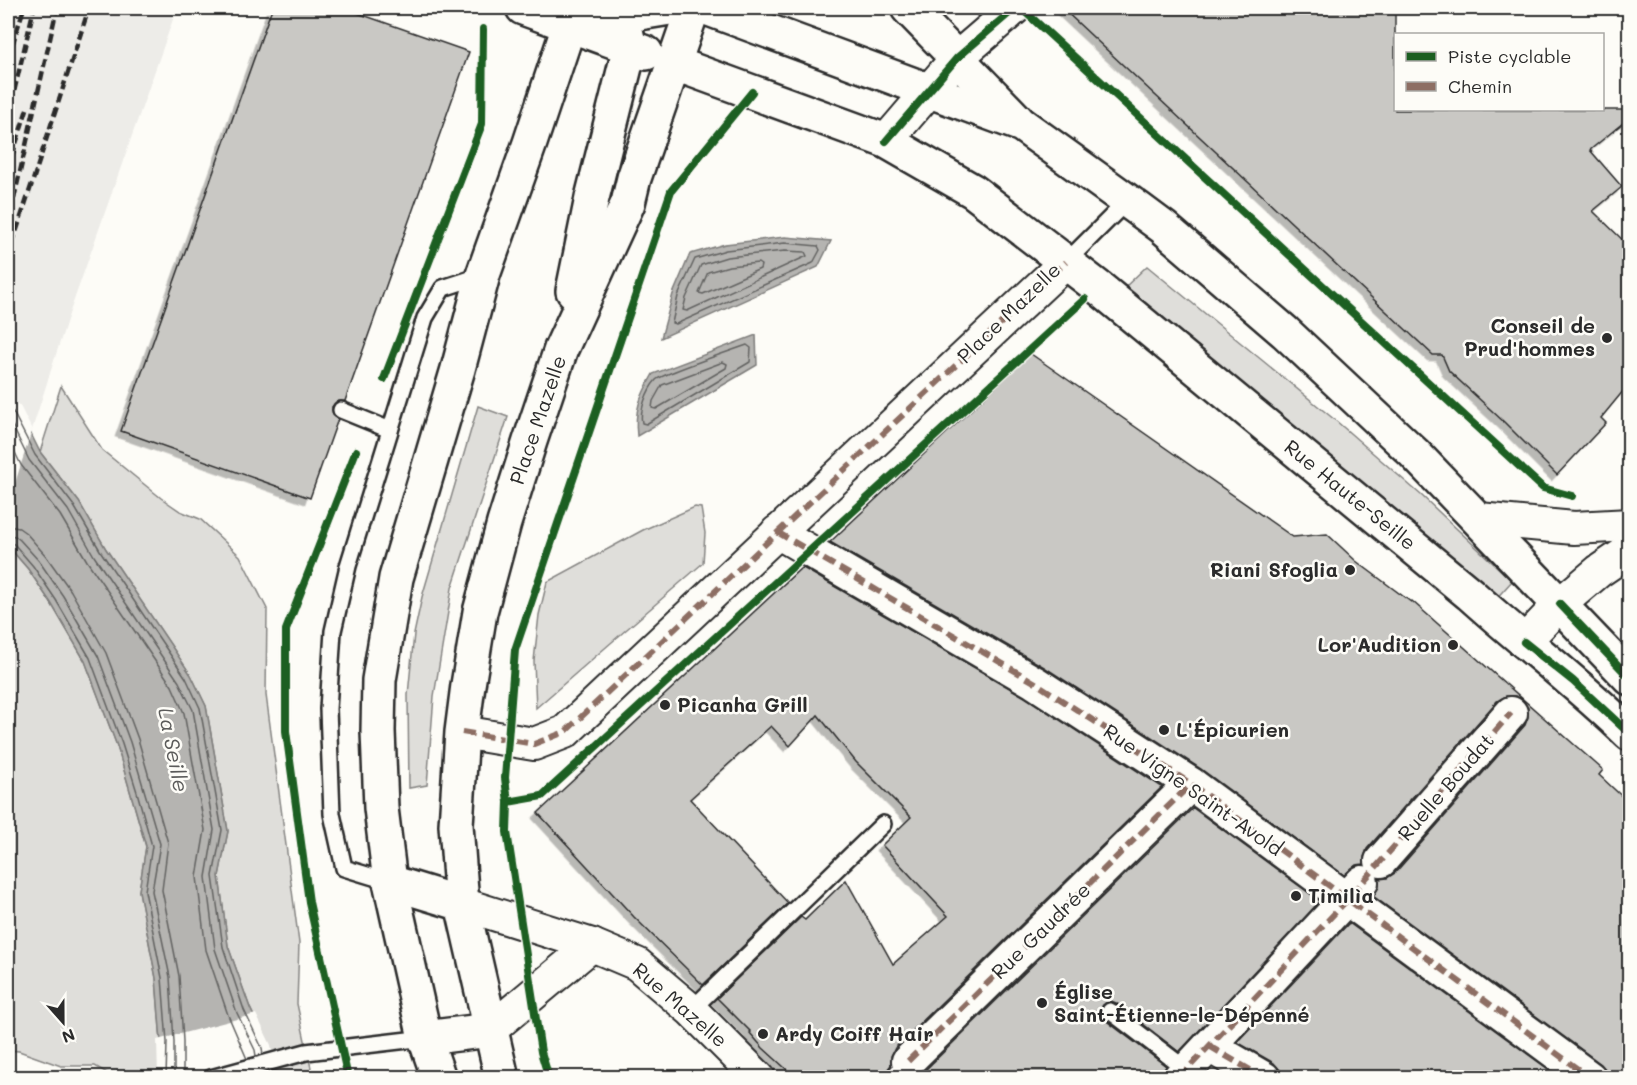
<svg xmlns="http://www.w3.org/2000/svg" width="1637" height="1085" font-family="Mali,sans-serif">
<style>
.built{fill:#edece8}
.green{fill:#dfdeda;stroke:#858482;stroke-width:1.5}
.water{fill:#b5b4b1;stroke:#7e7d7b;stroke-width:1.5}
.pier{fill:#fdfcf7}
.lines{fill:none;stroke-linecap:round;stroke-linejoin:round}
.shore{stroke:#626261;stroke-width:1.5}
.building{fill:#c9c8c4;stroke:#2b2b2b;stroke-width:1.5;filter:url(#shadow)}
.lane-casing{stroke:#2b2b2b;stroke-width:20}
.street-casing{stroke:#2b2b2b;stroke-width:36}
.secondary-casing{stroke:#2b2b2b;stroke-width:38}
.primary-casing{stroke:#2b2b2b;stroke-width:38}
.lane{stroke:#fdfcf7;stroke-width:15}
.street{stroke:#fdfcf7;stroke-width:32}
.secondary{stroke:#fdfcf7;stroke-width:33}
.primary{stroke:#fdfcf7;stroke-width:33}
.rail{stroke:#2b2b2b;stroke-width:4.5;stroke-dasharray:9 4.5;stroke-linecap:butt}
.quiet{stroke:#8d6e63;stroke-width:6;stroke-dasharray:12 6;stroke-linecap:butt}
.cycleway-casing{stroke:#fdfcf7;stroke-width:11}
.cycleway{stroke:#1b5e20;stroke-width:8}
.poi-dot{fill:#2b2b2b;stroke:#fdfcf7;stroke-width:2}
.labels{text-anchor:middle;stroke-width:5;stroke-linejoin:round;paint-order:stroke}
.street-label{font-size:20px;fill:#2b2b2b;stroke:#fdfcf7}
.poi-label{font-size:20px;font-weight:bold;fill:#2b2b2b;stroke:#fdfcf7;text-anchor:start}
.water-label{font-size:21px;font-style:italic;fill:#5b5b5a;stroke:#fdfcf7}
</style>
<defs>
<filter id="shadow"><feDropShadow dx="-5.5" dy="5.5" stdDeviation="0" flood-color="#0004"/></filter>
</defs>
<rect width="100%" height="100%" fill="#fdfcf7"/>
<filter id="ink" filterUnits="userSpaceOnUse"><feTurbulence type="fractalNoise" baseFrequency=".0167" numOctaves="2"/><feDisplacementMap in="SourceGraphic" scale="12" xChannelSelector="R" yChannelSelector="G"/><feConvolveMatrix kernelMatrix="1 2 1 2 8 2 1 2 1" color-interpolation-filters="sRGB"/></filter>
<g filter="url(#ink)">
<polygon class="built" points="8,8 177,8 67,320 8,505"/>
<g class="green">
<polygon points="1147,266 1335,420 1421,495 1512,581 1494,601 1122,290"/>
<polygon points="61,386 102,450 161,498 180,511 200,519 240,556 267,609 266,695 299,943 297,1004 313,1077 273,1077 268,1046 250,1008 228,946 219,876 228,831 206,706 191,675 106,549 79,502 40,452"/>
<polygon points="478,406 508,417 452,588 434,696 427,785 409,788 408,695 414,634 422,597"/>
<polygon points="695,507 701,508 705,533 703,563 536,708 534,661 539,615 547,582 643,530"/>
<polygon points="8,546 28,569 51,603 85,661 117,746 131,794 146,847 139,891 156,978 161,1042 161,1077 112,1077 109,1074 95,1066 61,1066 19,1051 8,1050"/>
</g>
<g class="water">
<polygon points="785,237 831,241 818,267 661,338 673,294 690,254 725,244"/>
<path d="M756,335L757,365L637,436C634,410 640,397 653,374Z"/>
<polygon points="8,400 18,408 40,452 79,502 106,549 191,675 206,706 228,831 219,876 228,946 250,1008 268,1046 161,1042 156,978 139,891 146,846 117,746 85,661 51,603 28,569 8,546"/>
</g>
<g class="pier">
<polygon points="8,397 20,406 32,430 8,505"/>
<polygon points="256,1014 271,1045 276,1078 158,1078 157,1040"/>
</g>
<g class="lines">
<g class="shore">
<polygon points="785,243 818,246 820,250 813,263 676,324 672,323 678,296 695,259 726,250"/>
<polygon points="785,251 805,252 807,256 687,311 683,310 686,298 701,265 727,257"/>
<polygon points="758,263 761,265 760,269 703,294 699,293 708,272 729,266"/>
<path d="M747,345L751,348L750,362L646,424L642,423C639,411 647,390 656,380C662,374 733,350 747,345Z"/>
<polygon points="723,362 727,364 726,368 656,409 652,408 653,401 662,385"/>
<polyline points="8,407 13,412 35,455 74,506 101,552 186,678 200,708 222,830 213,876 223,947 244,1010 262,1048 263,1054"/>
<polyline points="8,417 29,460 68,510 94,556 179,682 193,710 214,830 206,877 215,949 237,1013 255,1050 256,1056"/>
<polyline points="8,438 21,465 60,515 87,561 172,686 184,713 205,830 197,877 206,950 228,1015 247,1059"/>
<polyline points="8,526 19,528 26,533 46,556 71,591 106,653 138,739 168,843 162,890 179,976 183,1041 183,1078"/>
<polyline points="8,535 15,536 20,540 39,561 63,596 98,656 130,742 160,844 152,891 170,977 174,1042 174,1078"/>
<polyline points="8,543 14,544 33,566 56,600 90,658 122,744 137,792 152,846 145,891 162,978 167,1042 166,1078"/>
</g>
</g>
<g class="building">
<polygon points="272,8 343,8 469,52 345,401 336,402 332,407 333,415 338,419 310,498 121,431"/>
<polygon points="1062,8 1395,8 1395,110 1629,110 1629,118 1590,150 1622,187 1593,211 1629,246 1629,384 1601,418 1606,423 1557,475 1504,422 1449,371 1442,355 1433,355"/>
<polygon points="1031,354 1293,537 1327,534 1356,561 1411,602 1412,601 1603,770 1599,775 1629,803 1629,1077 1608,1077 1606,1070 1601,1064 1373,896 1379,887 1379,879 1387,878 1395,873 1525,725 1528,717 1528,708 1522,699 1515,696 1506,696 1497,701 1367,849 1364,857 1364,864 1356,865 1344,875 1201,769 1044,667 830,542"/>
<polygon points="803,568 1025,697 1162,787 895,1048 891,1056 891,1065 882,1077 795,1077 763,1048 750,1033 751,1032 717,998 801,917 805,920 846,880 893,964 948,916 882,845 911,817 856,762 818,715 790,746 771,726 690,799 788,903 703,985 634,917 538,813 800,569"/>
<polygon points="1193,808 1320,901 1179,1052 1116,1003 1111,1001 1103,1005 1100,1010 1104,1019 1166,1066 1162,1077 914,1077 921,1074"/>
<polygon points="1349,923 1559,1077 1282,1077 1280,1070 1274,1063 1237,1042"/>
</g>
<g class="lines">
<g class="lane-casing">
<g id="lane">
<polyline points="1066,262 1127,201"/>
<polyline points="341,410 390,430"/>
<polyline points="390,882 344,868 332,814 328,709 333,631 348,566 425,318 443,288 483,275"/>
<polyline points="691,1010 883,824"/>
<polyline points="1110,1011 1187,1070"/>
<polyline points="211,1078 306,1052 425,1038"/>
<polyline points="892,1078 908,1061"/>
</g>
</g>
<g class="street-casing">
<g id="street">
<polyline points="886,141 957,58 1015,8"/>
<polyline points="1479,519 1574,528 1630,525"/>
<polyline points="777,532 1034,682 1191,784 1590,1078"/>
<polyline points="1524,642 1560,604 1599,571 1630,550"/>
<polyline points="462,732 534,744 565,732 1066,262"/>
<polyline points="1381,861 1511,713"/>
<polyline points="462,904 592,945 637,964 691,1010 759,1078"/>
<polyline points="490,1030 592,945"/>
<polyline points="1209,1046 1264,1078"/>
<polyline points="908,1061 1191,784"/>
<polyline points="1179,1078 1362,882"/>
</g>
</g>
<g class="secondary-casing">
<g id="secondary">
<polyline points="706,8 1022,125 1140,210 1163,227 1285,332 1414,453 1630,678"/>
<polyline points="908,8 1017,120"/>
<path d="M673,63L886,141L973,191L1098,287L1470,594C1523,642 1579,684 1630,734"/>
</g>
</g>
<g class="primary-casing">
<g id="primary">
<polyline points="523,8 646,53"/>
<polyline points="603,19 670,8"/>
<polyline points="573,291 592,198 630,47 622,15 617,8"/>
<polyline points="390,882 462,904"/>
<polyline points="425,1038 490,1030"/>
<polyline points="439,1078 425,1038 390,882 381,808 378,731 379,680 396,578 458,369 483,275 530,143 575,8"/>
<polyline points="502,1078 462,904 456,825 462,732 468,685 480,612 504,523 530,441 561,349 628,203 634,178 693,8"/>
</g>
</g>
<use href="#lane" class="lane"/>
<use href="#street" class="street"/>
<use href="#secondary" class="secondary"/>
<use href="#primary" class="primary"/>
<g class="rail">
<polyline points="8,58 24,8"/>
<polyline points="8,117 34,8"/>
<polyline points="8,169 28,106"/>
<polyline points="8,225 57,8"/>
<polyline points="8,257 89,8"/>
</g>
<g class="quiet">
<polyline points="777,532 1034,682 1191,784 1590,1078"/>
<polyline points="462,732 534,744 565,732 1066,262"/>
<polyline points="1209,1046 1264,1078"/>
<polyline points="908,1061 1191,784"/>
<polyline points="1179,1078 1348,899 1511,713"/>
</g>
<g class="cycleway-casing">
<g id="cycleway">
<polyline points="1021,8 1543,488 1572,496"/>
<polyline points="886,141 957,58 1015,8"/>
<polyline points="384,379 482,124 483,29"/>
<polyline points="1560,604 1630,678"/>
<polyline points="1524,642 1573,681 1630,734"/>
<polyline points="508,802 542,796 1085,299"/>
<polyline points="348,1078 309,902 286,731 286,630 356,451"/>
<polyline points="549,1078 541,1052 507,832 508,802 505,778 515,650 671,191 752,92"/>
</g>
</g>
<use href="#cycleway" class="cycleway"/>
</g>
</g>
<g class="poi-dot">
<circle cx="1607" cy="338" r="6"/>
<circle cx="1350" cy="570" r="6"/>
<circle cx="1453" cy="645" r="6"/>
<circle cx="665" cy="705" r="6"/>
<circle cx="1164" cy="730" r="6"/>
<circle cx="1296" cy="896" r="6"/>
<circle cx="1042" cy="1003" r="6"/>
<circle cx="763" cy="1034" r="6"/>
</g>
<g class="labels">
<g class="street-label">
<text transform="translate(1009 313) rotate(-44)" y="7">Place Mazelle</text>
<text transform="translate(538 420) rotate(-71)" y="7">Place Mazelle</text>
<text transform="translate(1350 495) rotate(39)" y="7">Rue Haute-Seille</text>
<text transform="translate(1446 787) rotate(-49)" y="7">Ruelle Boudat</text>
<text transform="translate(1193 790) rotate(35)" y="7">Rue Vigne Saint-Avold</text>
<text transform="translate(1041 931) rotate(-44)" y="7">Rue Gaudrée</text>
<text transform="translate(680 1005) rotate(41)" y="7">Rue Mazelle</text>
</g>
<g class="poi-label">
<text x="1595" y="333" text-anchor="end">Conseil de<tspan x="1595" dy="23">Prud'hommes</tspan></text>
<text x="1338" y="577" text-anchor="end">Riani Sfoglia</text>
<text x="1441" y="652" text-anchor="end">Lor'Audition</text>
<text x="677" y="712">Picanha Grill</text>
<text x="1176" y="737">L'Épicurien</text>
<text x="1308" y="903">Timilìa</text>
<text x="1054" y="999">Église<tspan x="1054" dy="23">Saint-Étienne-le-Dépenné</tspan></text>
<text x="775" y="1041">Ardy Coiff Hair</text>
</g>
<g class="water-label">
<text transform="translate(173 750) rotate(79)" y="7">La Seille</text>
</g>
</g>
<rect width="1637" height="1085" fill="none" stroke="#fdfcf7" stroke-width="30"/>
<rect x="15" y="15" width="1607" height="1055" fill="none" stroke="#2b2b2b" stroke-width="2" filter="url(#ink)"/>
<rect x="1394" y="33" width="210" height="78" fill="#fdfcf7" stroke="#a9a8a5" stroke-width="1.5"/>
<rect x="1406" y="52" width="30" height="9" fill="#1b5e20" stroke="#a9a8a5" stroke-width="1.5"/>
<text x="1448" y="63" font-size="18" fill="#2b2b2b">Piste cyclable</text>
<rect x="1406" y="82" width="30" height="9" fill="#8d6e63" stroke="#a9a8a5" stroke-width="1.5"/>
<text x="1448" y="93" font-size="18" fill="#2b2b2b">Chemin</text>
<g transform="translate(63 1022) rotate(159)" stroke="#fdfcf7" stroke-width="4.5" paint-order="stroke">
<path d="M0-4.5L10 22L0 15L-10 22Z" fill="#2b2b2b"/>
<text y="-9" font-size="16" font-weight="bold" text-anchor="middle" fill="#2b2b2b">N</text>
</g>
</svg>
